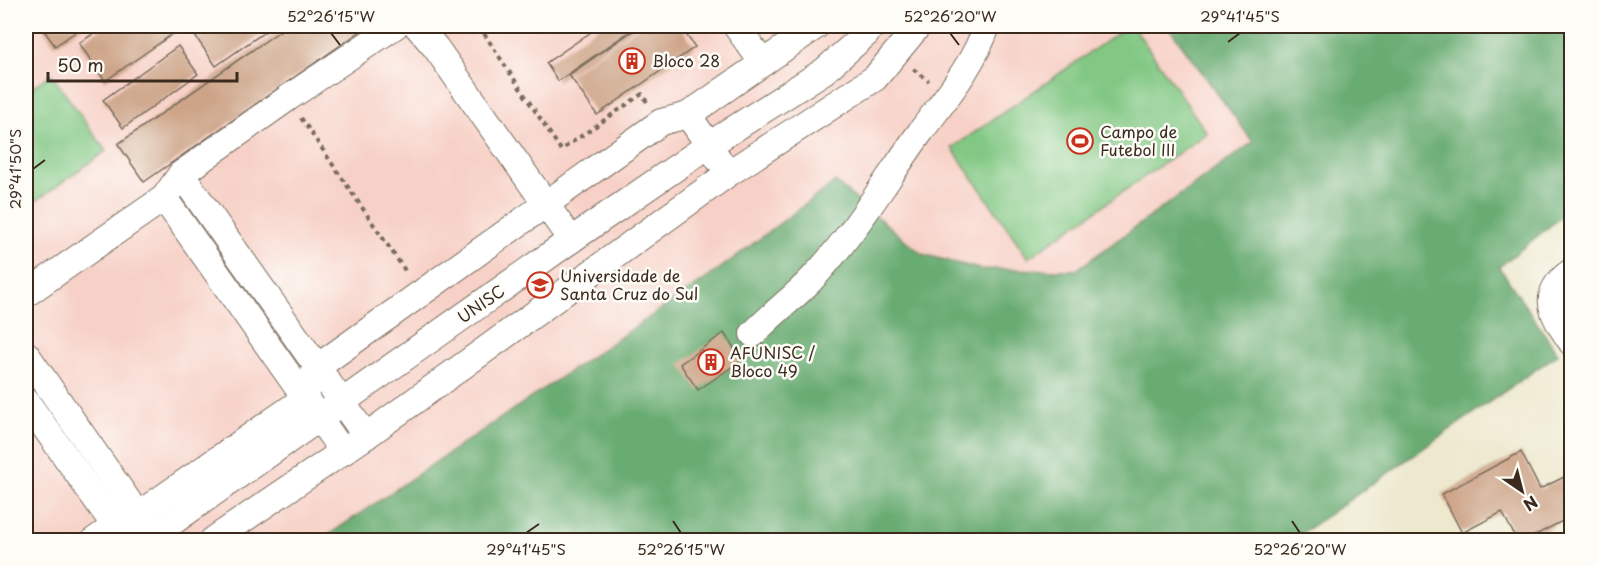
<svg xmlns="http://www.w3.org/2000/svg" width="1597" height="566" font-family="'Playpen Sans',sans-serif">
<style>
.built{fill:#f7d1c7}
.green{fill:#82c884;stroke:#5e7951;stroke-width:1.5}
.forest{fill:#69ac72;stroke:#526b48;stroke-width:1.5}
.building{fill:#cda488}
.lines{fill:none;stroke-linecap:round;stroke-linejoin:round}
.minor-casing{stroke:#796c5c;stroke-width:28}
.path{stroke:#796c5c;stroke-width:4;stroke-dasharray:4.5 4.5;stroke-linecap:butt}
.minor{stroke:#fff;stroke-width:26}
.ticks{fill:none;stroke:#3b2a1e;stroke-width:2}
.labels{text-anchor:middle;stroke-width:5;stroke-linejoin:round;paint-order:stroke}
.poi-label{font-size:16px;fill:#3b2a1e;stroke:#fdfcf7;text-anchor:start}
.street-label{font-size:16px;fill:#3b2a1e;stroke:#fdfcf7}
.neatline{fill:none;stroke:#3b2a1e;stroke-width:2}
.ticks-label{font-size:15px;text-anchor:middle;fill:#3b2a1e}
</style>
<rect width="100%" height="100%" fill="#fdfcf7"/>
<filter id="ink" filterUnits="userSpaceOnUse"><feTurbulence type="fractalNoise" baseFrequency=".0167" numOctaves="2"/><feDisplacementMap in="SourceGraphic" scale="12" xChannelSelector="R" yChannelSelector="G"/><feConvolveMatrix kernelMatrix="1 2 1 2 8 2 1 2 1" color-interpolation-filters="sRGB"/></filter>
<filter id="wash" filterUnits="userSpaceOnUse"><feTurbulence type="fractalNoise" baseFrequency=".008" numOctaves="4" result="noise"/><feDisplacementMap in="SourceGraphic" scale="24" xChannelSelector="R" yChannelSelector="G"/><feGaussianBlur stdDeviation="1.35" result="paint"/><feColorMatrix in="noise" values="0 0 0 0 0 0 0 0 0 0 0 0 0 0 0 0 0 1.4 0 .05"/><feComposite in="paint" operator="in"/></filter>
<g filter="url(#wash)">
<rect width="100%" height="100%" fill="#ede8ce"/>
<polygon class="built" points="26,26 1280,26 1253,142 1034,300 679,540 26,540"/>
<g class="green">
<polygon points="1128,26 1133,26 1207,133 1028,258 952,148"/>
<polygon points="51,74 106,151 26,208 26,92"/>
</g>
<polygon class="forest" points="1168,26 1571,26 1571,209 1499,267 1558,354 1292,540 321,540 710,276 835,182 922,254 979,269 1076,270 1253,142"/>
<g id="blocks">
<g class="building">
<polygon points="41,26 84,26 55,46"/>
<polygon points="105,26 184,26 105,81 79,43"/>
<polygon points="210,26 273,26 216,66 195,36"/>
<polygon points="287,26 368,26 144,182 118,144"/>
<polygon points="600,26 636,27 558,81 546,63"/>
<polygon points="640,26 680,26 695,47 597,115 569,75"/>
<polygon points="178,46 198,74 123,128 103,100"/>
<polygon points="724,333 742,360 698,390 680,364"/>
<polygon points="1521,452 1540,489 1572,473 1572,516 1526,540 1517,540 1502,512 1462,533 1442,494"/>
</g>
</g>
</g>
<g filter="url(#ink)">
<use href="#blocks" fill-opacity="0" stroke="#796c5c" stroke-width="1.5"/>
<g class="lines">
<g class="minor-casing">
<g id="minor">
<polyline points="417,26 436,48 571,240"/>
<polyline points="736,26 763,63"/>
<polyline points="688,115 816,26"/>
<polyline points="181,174 366,436"/>
<polyline points="164,198 343,452"/>
<path d="M1572,271C1538,294 1553,315 1572,343"/>
<polyline points="26,294 164,198 181,174 288,98 395,26"/>
<path d="M753,334C771,315 792,299 810,281C852,237 884,183 919,134C944,100 973,66 987,26"/>
<polyline points="26,354 147,528"/>
<polyline points="26,401 125,540"/>
<polyline points="95,540 115,526 138,515 304,399 316,368 661,122 688,115 719,160"/>
<polyline points="147,540 571,240 709,145 824,71 866,34 871,26"/>
<polyline points="213,540 366,436 729,173 875,78 918,26"/>
</g>
</g>
<g class="path">
<polyline points="479,26 561,150 642,94 647,102"/>
<polyline points="913,69 929,81"/>
<polyline points="301,118 406,272"/>
</g>
<use href="#minor" class="minor"/>
</g>
</g>
<path class="ticks" d="M331,33L340,45M950,33L959,45M1228,42L1240,33M33,169L45,160M673,521L681,533M1292,521L1300,533M526,533L539,524"/>
<defs>
<g id="building-ring" transform="scale(1.35)"><circle r="9.5" fill="#fdfcf7" stroke="#c8321e" stroke-width="1.5"/><path d="M-4-6H4V6H1V3H-1V6H-4ZM-2.5-4.3h1.7v1.8h-1.7ZM.8-4.3h1.7v1.8H.8ZM-2.5-1h1.7V.8h-1.7ZM.8-1h1.7V.8H.8Z" fill="#c8321e"/></g>
<g id="stadium-ring" transform="scale(1.35)"><circle r="9.5" fill="#fdfcf7" stroke="#c8321e" stroke-width="1.5"/><path d="M0-5a6.5 5 0 1 0 0 10a6.5 5 0 1 0 0-10ZM-3.5-1.8h7v3.6h-7Z" fill="#c8321e"/></g>
<g id="university-ring" transform="scale(1.35)"><circle r="9.5" fill="#fdfcf7" stroke="#c8321e" stroke-width="1.5"/><path d="M0-5L7-2L0 1L-7-2ZM-4 1L0 2.5L4 1V4Q0 6-4 4Z" fill="#c8321e"/></g>
</defs>
<g fill-rule="evenodd">
<use href="#building-ring" x="632" y="61"/>
<use href="#stadium-ring" x="1080" y="141"/>
<use href="#university-ring" x="540" y="285"/>
<use href="#building-ring" x="711" y="362"/>
</g>
<g class="labels">
<g class="poi-label">
<text x="652" y="67">Bloco 28</text>
<text x="1100" y="138">Campo de<tspan x="1100" dy="18">Futebol III</tspan></text>
<text x="560" y="282">Universidade de<tspan x="560" dy="18">Santa Cruz do Sul</tspan></text>
<text x="730" y="359">AFUNISC /<tspan x="730" dy="18">Bloco 49</tspan></text>
</g>
<g class="street-label">
<text transform="translate(481 304) rotate(-35)" y="6">UNISC</text>
</g>
</g>
<rect width="1597" height="566" fill="none" stroke="#fdfcf7" stroke-width="66"/>
<g transform="translate(1522 491) rotate(145)" stroke="#fdfcf7" stroke-width="4.5" paint-order="stroke">
<path d="M0-4.5L10 22L0 15L-10 22Z" fill="#3b2a1e"/>
<text y="-9" font-size="16" font-weight="bold" text-anchor="middle" fill="#3b2a1e">N</text>
</g>
<path d="M48 72v9h189v-9" fill="none" stroke="#3b2a1e" stroke-width="3"/>
<text x="57" y="72" font-size="18" fill="#3b2a1e" stroke="#fdfcf7" stroke-width="4.5" paint-order="stroke">50 m</text>
<rect x="33" y="33" width="1531" height="500" class="neatline"/>
<g class="ticks-label">
<text x="331" y="22">52°26'15"W</text>
<text x="950" y="22">52°26'20"W</text>
<text x="1240" y="22">29°41'45"S</text>
<text transform="translate(16 169) rotate(-90)" y="5">29°41'50"S</text>
<text x="526" y="555">29°41'45"S</text>
<text x="681" y="555">52°26'15"W</text>
<text x="1300" y="555">52°26'20"W</text>
</g>
</svg>
